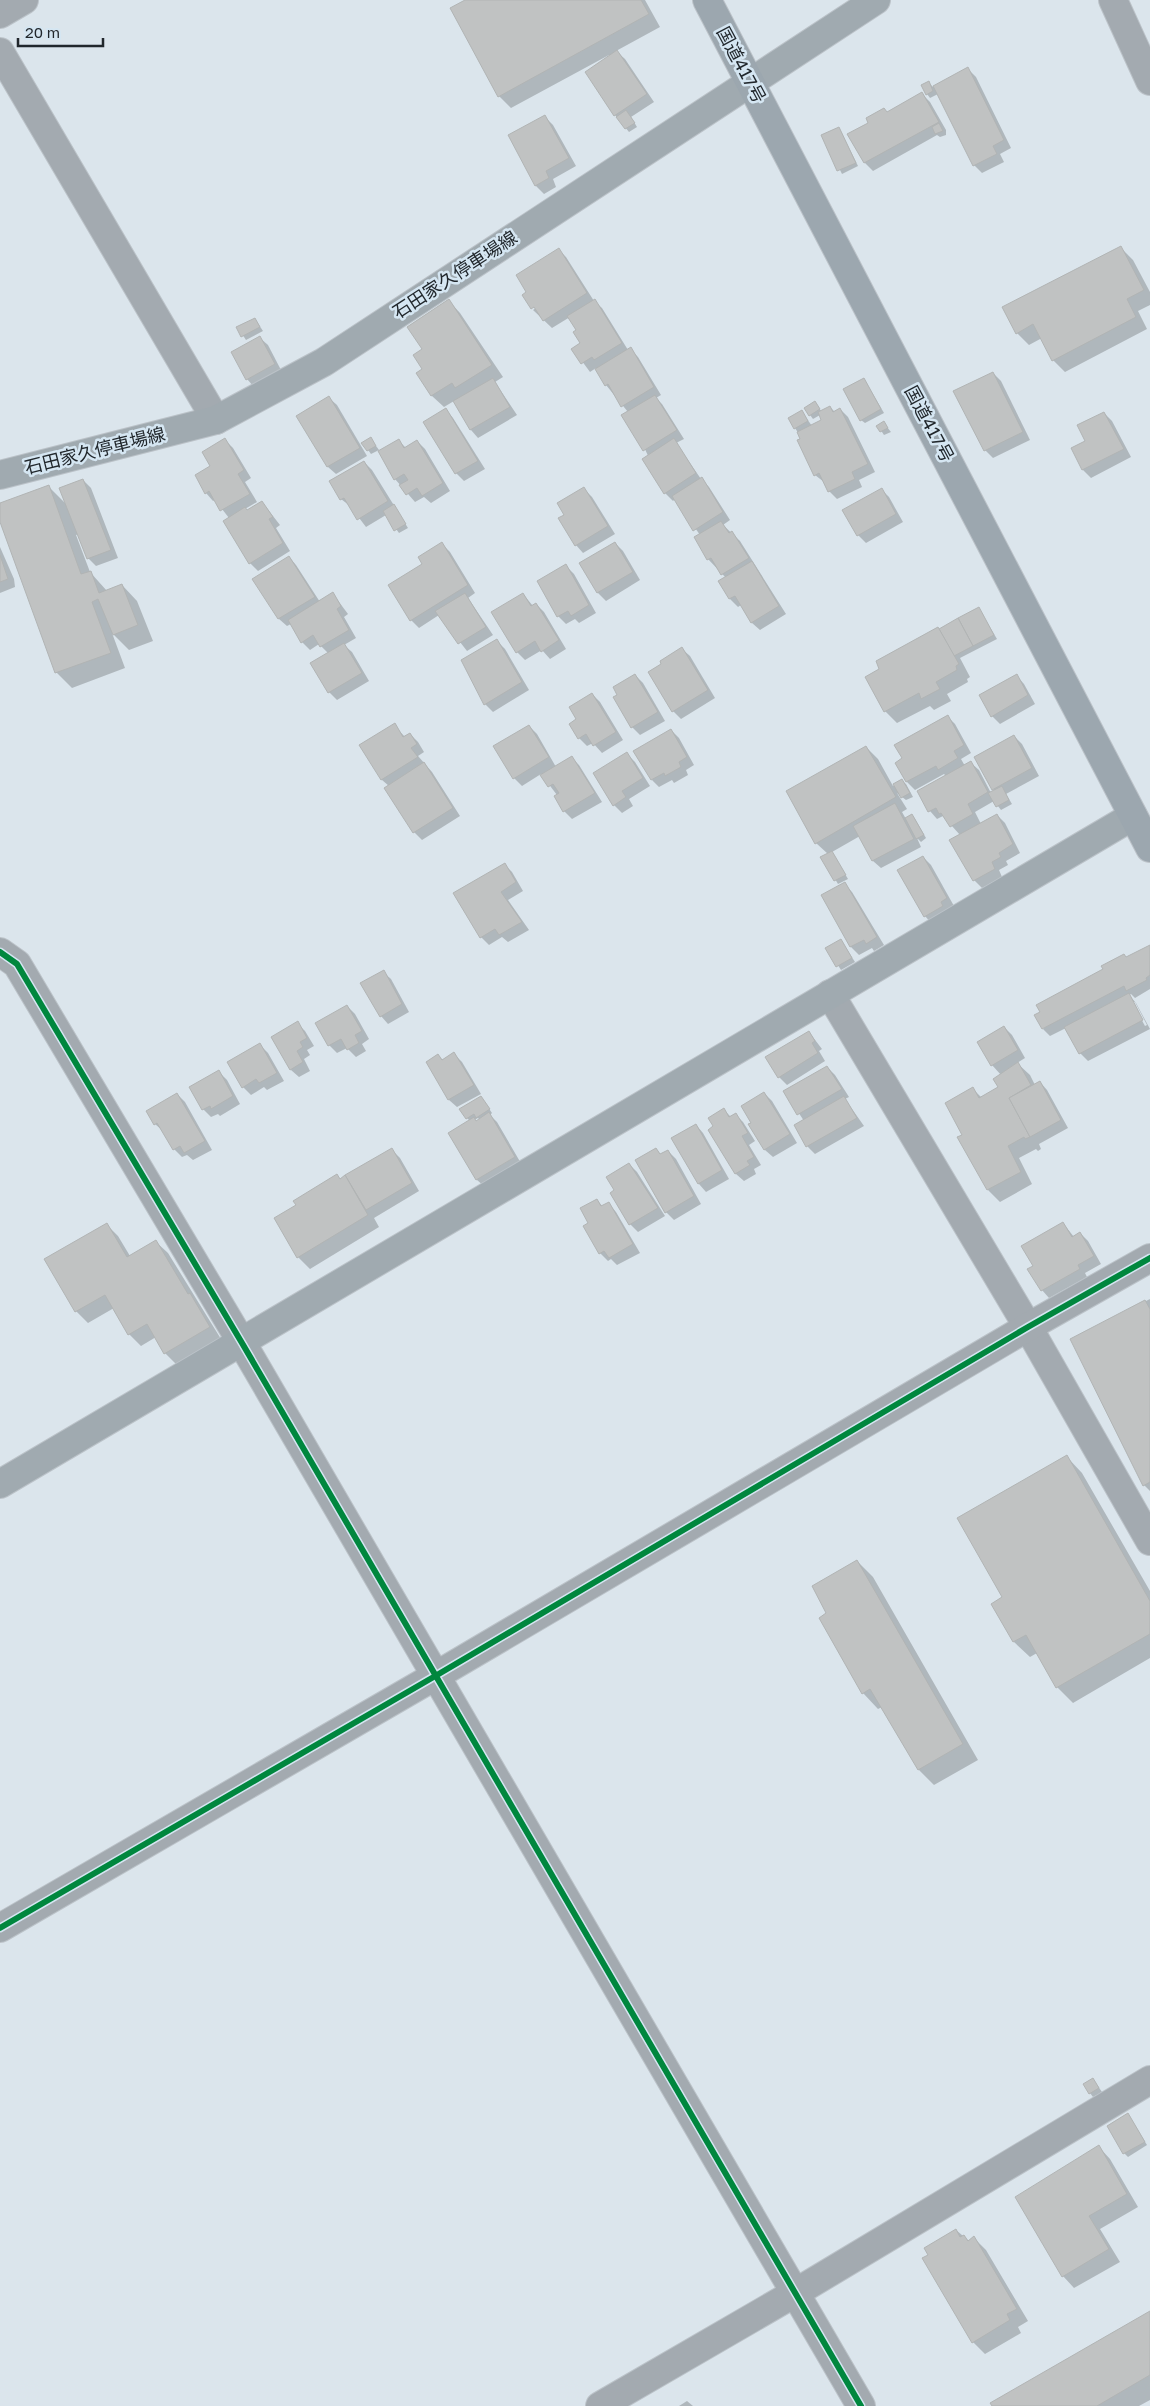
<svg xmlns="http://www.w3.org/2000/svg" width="1150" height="2406" font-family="'Golos Text','Noto Sans JP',sans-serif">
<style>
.shadow{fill:#0003;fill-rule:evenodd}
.building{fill:#c0c2c2;stroke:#b1b4b4}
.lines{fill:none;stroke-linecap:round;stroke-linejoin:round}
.street-casing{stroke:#bbc2c8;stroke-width:30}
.secondary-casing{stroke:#bbc2c8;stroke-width:30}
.highway-casing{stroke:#bbc2c8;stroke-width:30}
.street{stroke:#a3aab0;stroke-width:28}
.secondary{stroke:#a0aab0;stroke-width:28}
.highway{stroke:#9ca7af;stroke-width:28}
.cycleway-casing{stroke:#d5e6f2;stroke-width:9}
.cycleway{stroke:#00873e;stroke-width:6}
.labels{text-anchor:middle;stroke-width:5;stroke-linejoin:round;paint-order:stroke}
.street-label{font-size:18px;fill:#21272c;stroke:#d5e6f2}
</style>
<rect width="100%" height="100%" fill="#dbe5ec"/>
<g class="shadow">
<polygon points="467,0 645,0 660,27 616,51 625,59 654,102 631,117 637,127 629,132 615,115 609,55 511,108 499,96 451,9"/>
<polygon points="968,69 976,77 1011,148 1000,154 1004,162 982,173 974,165 938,94 930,98 927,94 929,83 933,87"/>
<polygon points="922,94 930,102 946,130 946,135 940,137 937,135 873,171 865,163 849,135"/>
<polygon points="545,117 553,125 576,166 553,179 556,187 544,194 536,186 509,136"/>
<polygon points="839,128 858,166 842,174 823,136"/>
<polygon points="1121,248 1133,260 1150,292 1150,305 1138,311 1147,329 1065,372 1053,360 1042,338 1029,345 1017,333"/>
<polygon points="558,249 566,257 594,301 602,308 628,350 630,349 638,357 661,395 656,398 662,404 684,439 676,443 701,479 709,487 730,520 723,525 740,541 786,614 760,630 752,623 741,605 738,607 730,599 720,582 726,578 708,559 700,535 675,499 673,501 665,493 628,412 606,385 596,368 590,372 573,349 581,343 578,330 570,317 552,328 533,310 540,305"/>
<polygon points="449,301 460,313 503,377 495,382 517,415 478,438 471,430 454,401 444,407 432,396 424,369 423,349"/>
<polygon points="255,319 263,331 246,340 238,328"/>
<polygon points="260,338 268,345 282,372 254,387 247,379"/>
<polygon points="993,373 1001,381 1030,440 993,458 985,450"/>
<polygon points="864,379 884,413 865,423 861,420"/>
<polygon points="329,398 337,405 367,456 336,474 328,467 298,416"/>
<polygon points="815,403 822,412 830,407 835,412 840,409 848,417 875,472 859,480 862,487 837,499 829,491 824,482 815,475 802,439 795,428 802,412 812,426 823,421 820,415 813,419 810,415"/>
<polygon points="446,410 453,418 485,469 464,481 456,473 425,422"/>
<polygon points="1104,413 1112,421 1131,457 1091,478 1083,470 1073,448 1086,441"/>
<polygon points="878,426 887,427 891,432 884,435"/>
<polygon points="371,439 379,450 371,454 363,443"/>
<polygon points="225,440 233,448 251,478 245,482 257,502 245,509 247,511 262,502 280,525 276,528 290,551 258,571 250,563 229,518 215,500 213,501 206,493 212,467"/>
<polygon points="398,440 406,448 417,441 425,449 450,491 431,503 424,497 415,502 395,479 380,451"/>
<polygon points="364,462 372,470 408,528 399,533 386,515 366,527 350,506 341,499 331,482"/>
<polygon points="83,480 91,488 118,558 96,566 88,558 79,534 76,535 90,572 107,591 122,585 137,601 153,641 129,650 112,633 125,668 72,688 56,672 0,519 0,505 49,487 68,506"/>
<polygon points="584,489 592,497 615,534 583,553 576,545 565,515"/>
<polygon points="881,489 889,497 903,522 866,543 858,535"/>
<polygon points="615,543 623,551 640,580 606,601 598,593 581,563"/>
<polygon points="442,544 450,552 475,593 468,598 493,635 467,651 439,615 419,628 411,620 424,564"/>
<polygon points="0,547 14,579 15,587 0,593"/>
<polygon points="289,557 296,565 320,602 333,594 348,614 344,617 356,638 344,645 352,652 369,681 337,700 329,692 328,653 319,644 310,650 302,642 291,624 287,626 279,619 254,579"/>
<polygon points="566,566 574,574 596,613 579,623 575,619 566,624 558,616"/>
<polygon points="523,594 533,606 536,604 544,612 566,649 550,659 542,650 525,660 517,652"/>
<polygon points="979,609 997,639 960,658 970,677 967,679 968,682 947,694 951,701 934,710 930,706 897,723 885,711 939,630"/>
<polygon points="497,641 505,649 529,690 493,712 485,704"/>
<polygon points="682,649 690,656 715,698 681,719 673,711 663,664"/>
<polygon points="635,675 643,683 665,721 640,735 632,727"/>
<polygon points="1017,676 1024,684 1035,704 1000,724 992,716"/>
<polygon points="592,694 600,702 623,740 602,753 593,743 587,746 579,738 578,719"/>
<polygon points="947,716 955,724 971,753 961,759 965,766 971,763 979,770 991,793 995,791 993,789 1014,736 1022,744 1039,776 1006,794 1012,804 1001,810 994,801 975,812 981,824 997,815 1005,823 1020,853 1006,861 1008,865 999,870 1002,877 982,888 974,880 960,835 943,816 937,819 930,811 946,776 944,774 915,790 907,782 896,763 904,759"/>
<polygon points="394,725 405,737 410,734 418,742 424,752 418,756 432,772 460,816 422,840 414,832 389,786 382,780 361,746"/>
<polygon points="529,726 537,734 556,767 571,757 579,765 602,802 572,819 564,811 556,797 557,795 541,774 522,786 514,778"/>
<polygon points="671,730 679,738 694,765 686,770 688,775 674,783 672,780 659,787 652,780"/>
<polygon points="866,747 878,759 893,786 902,781 906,784 913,797 906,800 897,793 907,809 902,812 906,819 912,816 915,819 926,838 921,842 917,838 921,847 881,868 873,861 860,836 832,852 848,879 838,884 822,857 828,854 816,843"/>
<polygon points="627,754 635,762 650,786 629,799 633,806 622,813 614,805"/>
<polygon points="923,857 931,865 954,906 932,924 925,916"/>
<polygon points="504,864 512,872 523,891 508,900 529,930 508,942 502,937 489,945 481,937"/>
<polygon points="844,884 852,892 884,945 874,951 872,948 859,955 851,947 823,896"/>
<polygon points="841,940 855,962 841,970 827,948"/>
<path d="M1150,947V989L1135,998L1131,994L1129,995L1136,1003L1150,1029L1088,1061L1080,1053L1066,1028L1050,1036L1043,1029L1126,958ZM1132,1002H1135L1147,1025L1145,1026Z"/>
<polygon points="383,972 391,979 409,1012 388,1024 381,1016"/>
<polygon points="347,1006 355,1014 369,1039 362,1044 366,1051 356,1057 347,1048 337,1053 329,1045"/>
<polygon points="297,1023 305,1031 314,1046 307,1050 310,1055 304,1059 310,1071 299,1077 291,1070"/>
<polygon points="1004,1027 1012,1035 1025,1058 1017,1063 1030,1075 1035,1085 1040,1082 1047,1090 1068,1128 1039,1144 1041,1149 1038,1151 1036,1149 1019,1158 1032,1184 1000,1202 988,1190 964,1135 973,1089 982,1098 1000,1088 1001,1075 992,1065"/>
<polygon points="809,1032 822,1049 819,1051 825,1061 787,1085 779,1077"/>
<polygon points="260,1045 268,1053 284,1081 267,1090 264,1087 251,1095 243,1087"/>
<polygon points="454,1054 462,1062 481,1094 457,1107 449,1100 427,1062 438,1056 443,1060"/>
<polygon points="827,1067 835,1075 849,1097 845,1099 864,1126 815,1154 808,1147 796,1125 804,1121 785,1092"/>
<polygon points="219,1072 227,1080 240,1104 220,1116 218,1114 211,1117 203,1109"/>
<polygon points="764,1093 772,1101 797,1143 773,1157 765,1150 750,1125"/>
<polygon points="177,1094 185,1102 212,1150 193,1160 187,1155 182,1157 174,1149 163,1131 155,1124"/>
<path d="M481,1097L492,1113L490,1115L497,1122L522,1165L485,1187L477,1180L450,1133L470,1121L467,1118ZM478,1118L480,1120L477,1122L474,1120Z"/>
<polygon points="724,1110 731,1117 735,1114 743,1122 755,1141 749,1145 761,1165 754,1169 756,1174 744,1181 736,1174 709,1130 715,1127"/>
<polygon points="696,1125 703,1133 729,1179 706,1192 699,1184 673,1138"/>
<polygon points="656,1149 661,1155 668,1151 676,1159 701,1204 674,1220 666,1212"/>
<polygon points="392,1150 400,1158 419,1191 374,1218 379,1227 310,1269 298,1257 298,1205 337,1176 341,1180 345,1177 350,1182"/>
<polygon points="629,1164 637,1172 665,1216 638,1232 630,1224 616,1191"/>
<polygon points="597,1200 603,1207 609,1204 616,1212 640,1253 617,1265 611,1259 608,1261 600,1253 590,1223"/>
<polygon points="1063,1223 1074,1237 1080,1233 1088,1241 1101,1264 1085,1273 1087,1277 1049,1298 1042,1290 1035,1266"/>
<polygon points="106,1224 118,1236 130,1256 156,1242 168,1253 221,1339 177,1365 165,1353 156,1337 141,1346 129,1334 114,1308 88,1323 76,1311"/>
<polygon points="1150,1299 1150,1491 1144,1485 1071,1339"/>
<polygon points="1067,1457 1082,1473 1150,1591 1150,1658 1073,1703 1057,1687 1037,1653 1030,1657 1014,1642 993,1604 1004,1598"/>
<polygon points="857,1561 873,1577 978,1760 934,1785 919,1770 882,1707 878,1709 863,1693 828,1613"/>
<polygon points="1093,2079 1102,2092 1093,2097 1090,2093"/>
<polygon points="1131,2119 1147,2145 1128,2157 1124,2153"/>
<polygon points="1099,2147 1110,2159 1138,2207 1100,2229 1120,2262 1074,2288 1063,2276"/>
<polygon points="956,2230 969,2241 974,2238 986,2250 1028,2321 1018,2327 1021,2333 985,2354 973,2342 930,2255"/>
<polygon points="1150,2312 1150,2400 1139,2406 993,2406"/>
<polygon points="687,2401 693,2406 679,2406"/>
</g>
<g class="building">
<polygon points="465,0 641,0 649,14 498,97 450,8"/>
<polygon points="617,50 647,94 614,116 585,72"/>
<polygon points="968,67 1004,140 993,146 997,154 973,166 933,86"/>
<polygon points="929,81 933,91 926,95 921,85"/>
<polygon points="922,92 939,122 864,163 847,134 868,123 866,118 884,108 887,112"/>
<polygon points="626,110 635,123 625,129 616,117"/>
<polygon points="545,115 569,158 546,171 549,178 535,186 508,135"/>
<polygon points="939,123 943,131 935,134 932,127"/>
<polygon points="839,127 856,163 837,171 821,135"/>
<polygon points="1121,246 1144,290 1127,299 1136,317 1052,361 1033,324 1016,334 1002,307"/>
<polygon points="559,248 587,293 543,321 534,307 531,309 522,295 526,292 516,275"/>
<polygon points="449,299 492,365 455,388 452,383 431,396 416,373 422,369 413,355 422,349 407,327"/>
<polygon points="595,299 622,343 594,360 592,357 581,364 571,349 580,343 573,332 576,330 567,316"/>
<polygon points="255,318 260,327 241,337 236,327"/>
<polygon points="260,336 275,364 246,380 231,352"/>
<polygon points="631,347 654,387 621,407 608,384 605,386 595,369"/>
<polygon points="993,372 1023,432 984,451 953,391"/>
<polygon points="493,378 510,407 470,430 453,401"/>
<polygon points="864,378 881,409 860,421 843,389"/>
<polygon points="655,395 677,430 643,451 621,415"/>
<polygon points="329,396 360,448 327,467 296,416"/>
<polygon points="815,401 820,409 809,416 804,408"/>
<polygon points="830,406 833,412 840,408 868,464 852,472 855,479 828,492 819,473 814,476 797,440 800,439 797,432 821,420 818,412"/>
<polygon points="446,408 478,461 455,474 423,422"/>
<polygon points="802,410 808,421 794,429 788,418"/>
<polygon points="1104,412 1124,449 1082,470 1071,448 1085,441 1077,425"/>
<polygon points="884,421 888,428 880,432 876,426"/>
<polygon points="371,437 376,446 367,451 361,443"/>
<polygon points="225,438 244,470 238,474 250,494 220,511 209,491 205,494 195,475 210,466 202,452"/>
<polygon points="674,438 696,473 664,494 642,459"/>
<polygon points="399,439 404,448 417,440 443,483 422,496 417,488 406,495 399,485 408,480 404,474 394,480 378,451"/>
<polygon points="364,461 388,501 357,520 344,498 340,500 329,481"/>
<polygon points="702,477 723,512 693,531 672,496"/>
<polygon points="83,479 111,550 87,559 59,488"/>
<polygon points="49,485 81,574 91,571 99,593 122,584 138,625 113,635 98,599 92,602 111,653 55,673 0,522 0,503"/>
<polygon points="584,487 608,526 575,546 558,518 564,515 557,503"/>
<polygon points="882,488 896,514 857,536 842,510"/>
<polygon points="262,501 273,517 269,519 283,543 249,564 223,521 245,507 247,510"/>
<polygon points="394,504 406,524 394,531 383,511"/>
<polygon points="721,521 729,533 732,531 749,558 721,575 711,558 707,560 694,537"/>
<polygon points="442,542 468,585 410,621 388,585 422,564 418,557"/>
<polygon points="615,542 633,572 597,593 579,563"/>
<polygon points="0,555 8,579 0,582"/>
<polygon points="289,556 315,597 278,619 252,579"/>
<polygon points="752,561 779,606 751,623 735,596 729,599 718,581"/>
<polygon points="566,564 589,605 571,616 568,611 557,617 537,581"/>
<polygon points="333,592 341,606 337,609 349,630 320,647 313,635 301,643 288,620"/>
<polygon points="465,593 486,627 458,644 435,611"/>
<polygon points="523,593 531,606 536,603 559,640 541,652 535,641 516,653 491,612"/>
<polygon points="979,607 994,635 973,646 958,618"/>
<polygon points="958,618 973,646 954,656 939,629"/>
<polygon points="938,627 959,664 956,666 957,670 936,682 940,689 921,699 919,693 884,712 865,677 879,669 876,661"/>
<polygon points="497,639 522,682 484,705 461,660"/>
<polygon points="344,643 362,673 328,693 310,663"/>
<polygon points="682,647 708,690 672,712 648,672 661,664 660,661"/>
<polygon points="635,674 658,712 631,728 613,697 617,695 613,687"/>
<polygon points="1017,674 1028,695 991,717 979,695"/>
<polygon points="592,693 616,732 593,746 586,734 578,739 569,724 576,719 569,707"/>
<polygon points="948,715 964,745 954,751 958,758 938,770 936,766 906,782 895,763 902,758 894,745"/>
<polygon points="395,723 403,737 410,733 417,744 411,748 418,757 381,780 359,745"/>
<polygon points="529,725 549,757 513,779 493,746"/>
<polygon points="671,729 687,757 679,762 681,767 665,776 664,773 651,780 633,751"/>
<polygon points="1014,735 1032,768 992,790 974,757"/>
<polygon points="866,746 896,797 815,844 786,791"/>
<polygon points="627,752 643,778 622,791 626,797 613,806 593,773"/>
<polygon points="572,756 595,793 563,812 554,796 559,793 553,784 548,787 540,775"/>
<polygon points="971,761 988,792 968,804 973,814 950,827 941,813 939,814 936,808 928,812 917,791"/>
<polygon points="424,762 453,808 413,833 384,788"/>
<polygon points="902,779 910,793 901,798 893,784"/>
<polygon points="1002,786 1009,800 996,807 988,793"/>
<polygon points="895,803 914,839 872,861 853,826"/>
<polygon points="912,814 924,835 916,839 905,818"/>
<polygon points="997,814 1013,844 999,853 1001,857 992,862 995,869 973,881 949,840"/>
<polygon points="832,851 846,875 834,881 820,857"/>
<polygon points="923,856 947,898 941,902 943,906 924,917 897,870"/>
<polygon points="505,863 516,882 501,892 522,922 499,935 495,929 480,938 453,893"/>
<polygon points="845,882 877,937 866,944 864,940 850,947 821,895"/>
<polygon points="841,939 852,958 836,967 825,948"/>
<polygon points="1150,945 1150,975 1146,978 1147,980 1126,991 1124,986 1042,1029 1034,1015 1040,1012 1036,1005 1103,969 1101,966 1124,954 1126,957"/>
<polygon points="384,970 402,1004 380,1017 360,983"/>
<polygon points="1129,993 1143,1020 1079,1054 1064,1027"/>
<polygon points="347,1005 362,1031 355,1035 359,1043 347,1050 341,1039 328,1046 315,1023"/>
<polygon points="298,1021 307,1038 300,1042 303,1047 297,1051 303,1062 290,1070 271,1037"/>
<polygon points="1004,1026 1018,1050 991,1066 977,1042"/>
<polygon points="809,1031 815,1041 812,1043 818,1053 778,1078 765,1057"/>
<polygon points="260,1043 277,1073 259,1083 256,1079 242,1088 227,1062"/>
<polygon points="454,1052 474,1085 448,1100 426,1062 438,1054 442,1060"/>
<polygon points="1018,1062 1031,1085 1009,1098 1030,1137 1025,1139 1024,1137 1008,1146 1021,1172 987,1190 957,1137 962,1135 945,1103 973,1087 979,1098 998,1087 993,1079"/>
<polygon points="827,1066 842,1089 797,1115 783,1091"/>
<polygon points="219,1070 233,1096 211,1109 210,1106 202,1110 189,1087"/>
<polygon points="1040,1081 1061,1120 1030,1137 1009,1098"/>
<polygon points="764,1092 790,1134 764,1150 748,1124 751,1123 741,1106"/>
<polygon points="177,1093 205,1141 184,1153 180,1146 173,1150 157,1123 154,1125 146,1111"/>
<polygon points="481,1096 490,1109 476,1118 474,1114 466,1119 459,1109"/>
<polygon points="844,1096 857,1118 806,1147 794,1125"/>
<polygon points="724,1108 729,1117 736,1113 748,1133 742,1136 754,1157 747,1161 750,1165 735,1174 708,1130 713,1126 708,1118"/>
<polygon points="489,1112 515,1157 476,1180 448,1133 474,1117 476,1121"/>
<polygon points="696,1124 722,1170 698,1184 671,1138"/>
<polygon points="392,1148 412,1183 366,1210 345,1175"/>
<polygon points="656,1148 660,1154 668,1150 694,1196 665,1213 635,1160"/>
<polygon points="629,1163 658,1208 629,1225 610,1193 614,1190 606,1177"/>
<polygon points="337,1174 340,1179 345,1175 368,1215 297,1258 274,1218 296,1205 293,1201"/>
<polygon points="597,1199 601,1206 609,1202 633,1244 609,1258 604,1251 599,1254 583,1226 588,1223 580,1208"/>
<polygon points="1063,1222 1072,1237 1080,1232 1094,1256 1078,1265 1080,1269 1041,1291 1027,1269 1033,1266 1021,1246"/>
<polygon points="107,1223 127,1257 156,1240 188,1294 190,1293 210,1327 164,1354 147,1324 128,1335 105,1295 75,1312 44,1259"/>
<polygon points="1145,1300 1150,1309 1150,1482 1143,1486 1070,1339"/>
<polygon points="1067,1455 1150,1601 1150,1634 1056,1688 1026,1635 1013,1642 991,1604 1002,1597 957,1518"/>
<polygon points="857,1560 963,1744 918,1770 870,1689 862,1694 819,1618 826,1613 812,1586"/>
<polygon points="1093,2078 1099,2088 1089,2094 1083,2084"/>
<polygon points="1128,2113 1145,2142 1123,2154 1107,2126"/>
<polygon points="1099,2145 1127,2194 1089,2216 1109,2249 1062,2277 1015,2197"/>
<polygon points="956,2229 960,2237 964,2235 968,2241 974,2236 1017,2309 1007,2314 1010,2320 972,2343 922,2258 928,2255 924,2248"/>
<polygon points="1150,2311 1150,2375 1097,2406 992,2406 990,2403"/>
</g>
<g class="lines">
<g class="street-casing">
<g id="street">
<polyline points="1113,0 1150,81"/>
<polyline points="0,14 24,0"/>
<polyline points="0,52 216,420"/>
<polyline points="0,952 17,964 242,1343 861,2406"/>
<polyline points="830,994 1028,1327 1150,1541"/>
<polyline points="0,1928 437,1675 1028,1327 1150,1258"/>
<polyline points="600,2406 795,2293 1150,2080"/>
</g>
</g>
<g class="secondary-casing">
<g id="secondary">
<polyline points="0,475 216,420 324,362 876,0"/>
<polyline points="0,1484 1133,816"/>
</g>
</g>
<g class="highway-casing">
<polyline id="highway" points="707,0 1150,848"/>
</g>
<use href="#street" class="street"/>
<use href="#secondary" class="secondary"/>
<use href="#highway" class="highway"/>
<g class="cycleway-casing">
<g id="cycleway">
<polyline points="0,952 17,964 242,1343 861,2406"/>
<polyline points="0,1928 437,1675 1028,1327 1150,1258"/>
</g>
</g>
<use href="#cycleway" class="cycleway"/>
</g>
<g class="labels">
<g class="street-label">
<text transform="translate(741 65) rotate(62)" y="6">国道417号</text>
<text transform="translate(455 275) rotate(-33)" y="6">石田家久停車場線</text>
<text transform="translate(929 424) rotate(62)" y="6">国道417号</text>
<text transform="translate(95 451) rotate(-14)" y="6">石田家久停車場線</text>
</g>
</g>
<path d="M18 38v8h85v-8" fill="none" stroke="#21272c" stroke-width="2.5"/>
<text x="25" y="38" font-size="15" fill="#21272c" stroke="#d5e6f2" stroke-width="4" paint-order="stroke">20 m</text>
</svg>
